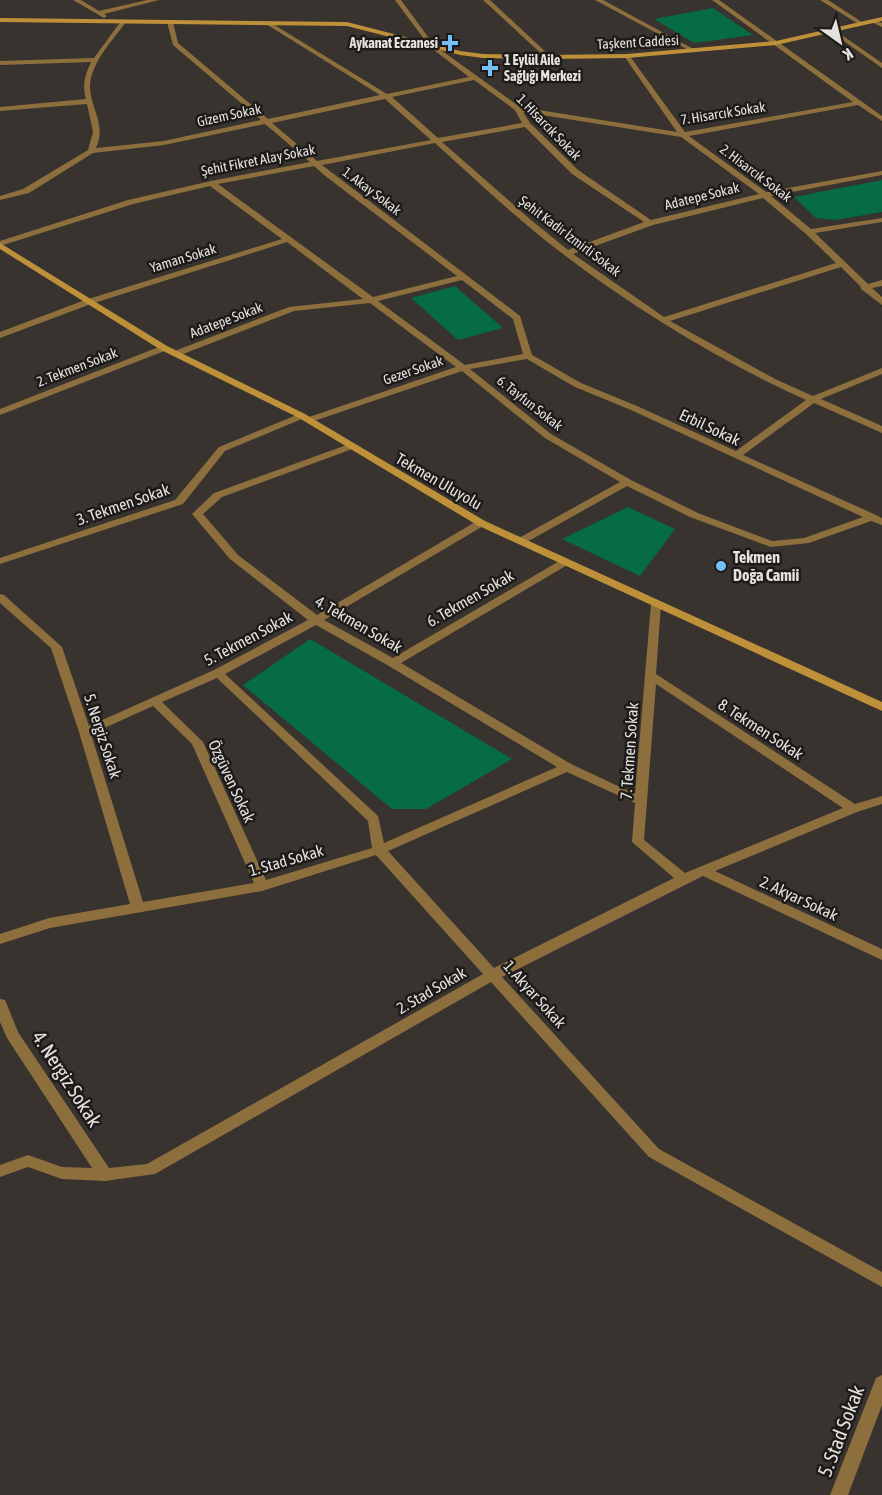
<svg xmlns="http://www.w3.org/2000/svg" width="882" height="1495" font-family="'Asap Condensed',sans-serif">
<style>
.green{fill:#056c43}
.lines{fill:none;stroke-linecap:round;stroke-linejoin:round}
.street{fill:#8d6f3e;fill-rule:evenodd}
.secondary{fill:#bf903a;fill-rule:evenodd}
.poi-dot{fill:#74c0f6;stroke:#1d1b19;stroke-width:2}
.labels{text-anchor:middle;stroke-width:5;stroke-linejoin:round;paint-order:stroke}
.far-street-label{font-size:14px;fill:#e4e1df;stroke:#1d1b19}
.far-poi-label{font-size:14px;font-weight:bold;fill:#e4e1df;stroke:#1d1b19;text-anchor:end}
.street-label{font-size:16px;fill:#e4e1df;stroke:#1d1b19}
.poi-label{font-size:16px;font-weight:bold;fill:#e4e1df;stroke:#1d1b19;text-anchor:start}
.near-street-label{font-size:20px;fill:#e4e1df;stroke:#1d1b19}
</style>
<rect width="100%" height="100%" fill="#38332f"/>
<g class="green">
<polygon points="713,8 753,35 694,43 654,19"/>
<polygon points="882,180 882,212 836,220 816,218 794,197"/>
<polygon points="455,286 503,328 458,340 411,298"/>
<polygon points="628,507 675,529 640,576 562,539"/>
<polygon points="310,639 512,759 426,809 392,809 243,685"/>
</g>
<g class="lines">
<g class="street">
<polygon points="73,0 81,0 99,11 147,0 159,0 104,14 107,16 104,18"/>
<path d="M395,0H401L434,45L520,107L677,132L624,56L627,54L629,55L685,132L853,102L712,0H719L882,116V121L858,105L689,136L766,192L882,171V175L771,196L811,229L882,218V222L815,233L868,284L882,280V286L872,288L882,297V305L861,289L860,286L841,267L670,321L775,379L813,396L882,368V374L821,399L882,426V433L814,403L743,455L876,515L882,518V525L871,521L809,543L771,547L690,517L627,486L525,543H517L516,541L517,539L620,482L545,438L462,371L311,422H305L304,418L225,451L183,504L0,564V558L175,500L219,447L299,414H305L306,418L456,367L370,303L294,311L178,356H172V352L289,307L363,299L287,242L91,304L0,338V332L85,300L282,239L210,186L133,204L0,246V241L128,200L211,181L310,162L265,124L164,145L93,153L29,193L0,200V196L23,189L88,150L93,132L87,104L0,111V107L86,99C82,85 85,75 91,62L0,65V61L94,58L121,21H125L126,22C113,40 91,62 90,86C90,108 107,125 96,148L164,141L261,120L173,45L167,22L170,20L173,22L178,43L268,119L380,95L266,24V22L268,21L387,94L469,77L430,47ZM474,80L515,110L522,123L438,138L392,97ZM385,99L431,140L317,161L272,123ZM523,112L681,137L759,194L651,220L578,170L530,123ZM525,127L572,174L644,222L568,250L531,220L442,142ZM435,143C477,181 518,220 563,254C638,311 720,361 806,400L736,451L637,406L581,383L532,355L520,316L322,165ZM314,166L324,175L457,276L373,297L218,184ZM763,198L806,234L836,263L664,317L573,254L653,225ZM462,280L513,319L523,354L465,365L378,301ZM527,359L575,387L631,410L863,517L804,538L772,541L698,513L631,480L551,434L470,369Z"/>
<polygon points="483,0 490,0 550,56 550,58 546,58"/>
<polygon points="595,0 603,0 697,51 692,52"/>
<polygon points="820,0 828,0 865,24 860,25"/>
<polygon points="873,19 882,23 882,27 871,22 870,21"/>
<polygon points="833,29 882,63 882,68 831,32 830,31"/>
<polygon points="164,345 169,348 167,350 0,415 0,409"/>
<path d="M352,443L355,444V448L222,497L203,514L238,555L317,615L477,521H485L486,523L485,525L324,620L393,658L561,560H569L570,562L569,564L401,663L571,764L635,794L651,604L656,601L660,602L661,604L656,674L855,804L882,796V804L857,812L715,871L882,949V960L703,876L502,977L659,1149L882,1272V1287L649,1157L491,982L155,1174L105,1181L62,1179L28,1167L0,1177V1165L28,1155L62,1167L92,1168L7,1038L0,1022V999L5,1000L18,1032L109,1168L147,1164L483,974L376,855L262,891L50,928L0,944V934L49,918L130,904L79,732L51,648L0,603V594L4,595L62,647L89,726L214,670L308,620L230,559L192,514L214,493ZM316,625L389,666L557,767L384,843L378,816L225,674ZM217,678L368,821L372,848L266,880L203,742L162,702ZM656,684L843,808L685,873L644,840ZM153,706L192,744L254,883L143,902L91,734ZM567,772L635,803L632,842L674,878L494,968L388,851Z"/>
<polygon points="882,1375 882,1405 848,1495 830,1495 874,1383 876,1378"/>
</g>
<g class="secondary">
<polygon points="882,17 882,21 776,45 627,58 548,59 483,58 460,55 347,26 0,22 0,18 347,22 460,51 483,54 548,55 627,54 776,41"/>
<polygon points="0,243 167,346 305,414 485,521 882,702 882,711 477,525 299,418 161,350 0,249"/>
</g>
</g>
<g class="poi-dot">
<path d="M447 34h6v6h6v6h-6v6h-6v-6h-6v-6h6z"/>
<path d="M487 59h6v6h6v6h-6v6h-6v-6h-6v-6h6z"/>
<circle cx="721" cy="566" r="6"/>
</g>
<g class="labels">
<g class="far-street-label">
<text transform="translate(638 42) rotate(-3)" y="5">Taşkent Caddesi</text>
<text transform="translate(723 113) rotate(-9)" y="5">7. Hisarcık Sokak</text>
<text transform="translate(229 115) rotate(-12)" y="5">Gizem Sokak</text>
<text transform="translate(549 127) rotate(46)" y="5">1. Hisarcık Sokak</text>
<text transform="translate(258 160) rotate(-11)" y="5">Şehit Fikret Alay Sokak</text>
<text transform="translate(756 173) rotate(37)" y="5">2. Hisarcık Sokak</text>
<text transform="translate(372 191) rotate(37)" y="5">1. Akay Sokak</text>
<text transform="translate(702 196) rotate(-14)" y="5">Adatepe Sokak</text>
<text transform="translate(570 236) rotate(37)" y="5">Şehit Kadir İzmirli Sokak</text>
<text transform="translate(183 258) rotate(-17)" y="5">Yaman Sokak</text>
<text transform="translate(226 320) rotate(-21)" y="5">Adatepe Sokak</text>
<text transform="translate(77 367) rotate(-21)" y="5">2. Tekmen Sokak</text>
<text transform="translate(413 370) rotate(-19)" y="5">Gezer Sokak</text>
<text transform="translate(530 403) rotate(38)" y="5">6. Tayfun Sokak</text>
</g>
<g class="far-poi-label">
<text x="438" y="48">Aykanat Eczanesi</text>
<text x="504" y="65" text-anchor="start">1 Eylül Aile<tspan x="504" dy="16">Sağlığı Merkezi</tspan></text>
</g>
<g class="street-label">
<text transform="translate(710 427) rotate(25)" y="6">Erbil Sokak</text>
<text transform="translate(439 481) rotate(30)" y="6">Tekmen Uluyolu</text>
<text transform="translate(123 504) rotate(-19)" y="6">3. Tekmen Sokak</text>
<text transform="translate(470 598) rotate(-30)" y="6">6. Tekmen Sokak</text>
<text transform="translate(359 624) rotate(30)" y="6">4. Tekmen Sokak</text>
<text transform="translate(248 638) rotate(-28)" y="6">5. Tekmen Sokak</text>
<text transform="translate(761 729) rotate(33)" y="6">8. Tekmen Sokak</text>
<text transform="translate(103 736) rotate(72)" y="6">5. Nergiz Sokak</text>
<text transform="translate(629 751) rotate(-86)" y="6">7. Tekmen Sokak</text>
<text transform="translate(232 781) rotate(65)" y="6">Özgüven Sokak</text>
<text transform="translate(286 860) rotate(-16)" y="6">1. Stad Sokak</text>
<text transform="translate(799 898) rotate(25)" y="6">2. Akyar Sokak</text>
<text transform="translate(431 990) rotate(-30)" y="6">2. Stad Sokak</text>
<text transform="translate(535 994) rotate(48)" y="6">1. Akyar Sokak</text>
</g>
<g class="poi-label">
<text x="733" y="563">Tekmen<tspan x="733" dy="18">Doğa Camii</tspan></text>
</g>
<g class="near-street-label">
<text transform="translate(67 1079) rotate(57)" y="7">4. Nergiz Sokak</text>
<text transform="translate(841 1431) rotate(-69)" y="7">5. Stad Sokak</text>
</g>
</g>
<g transform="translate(840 42) rotate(146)" stroke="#1d1b19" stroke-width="4.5" paint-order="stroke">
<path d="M0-4.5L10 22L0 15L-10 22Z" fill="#e4e1df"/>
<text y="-9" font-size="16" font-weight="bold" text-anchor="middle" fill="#e4e1df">K</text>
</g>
</svg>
